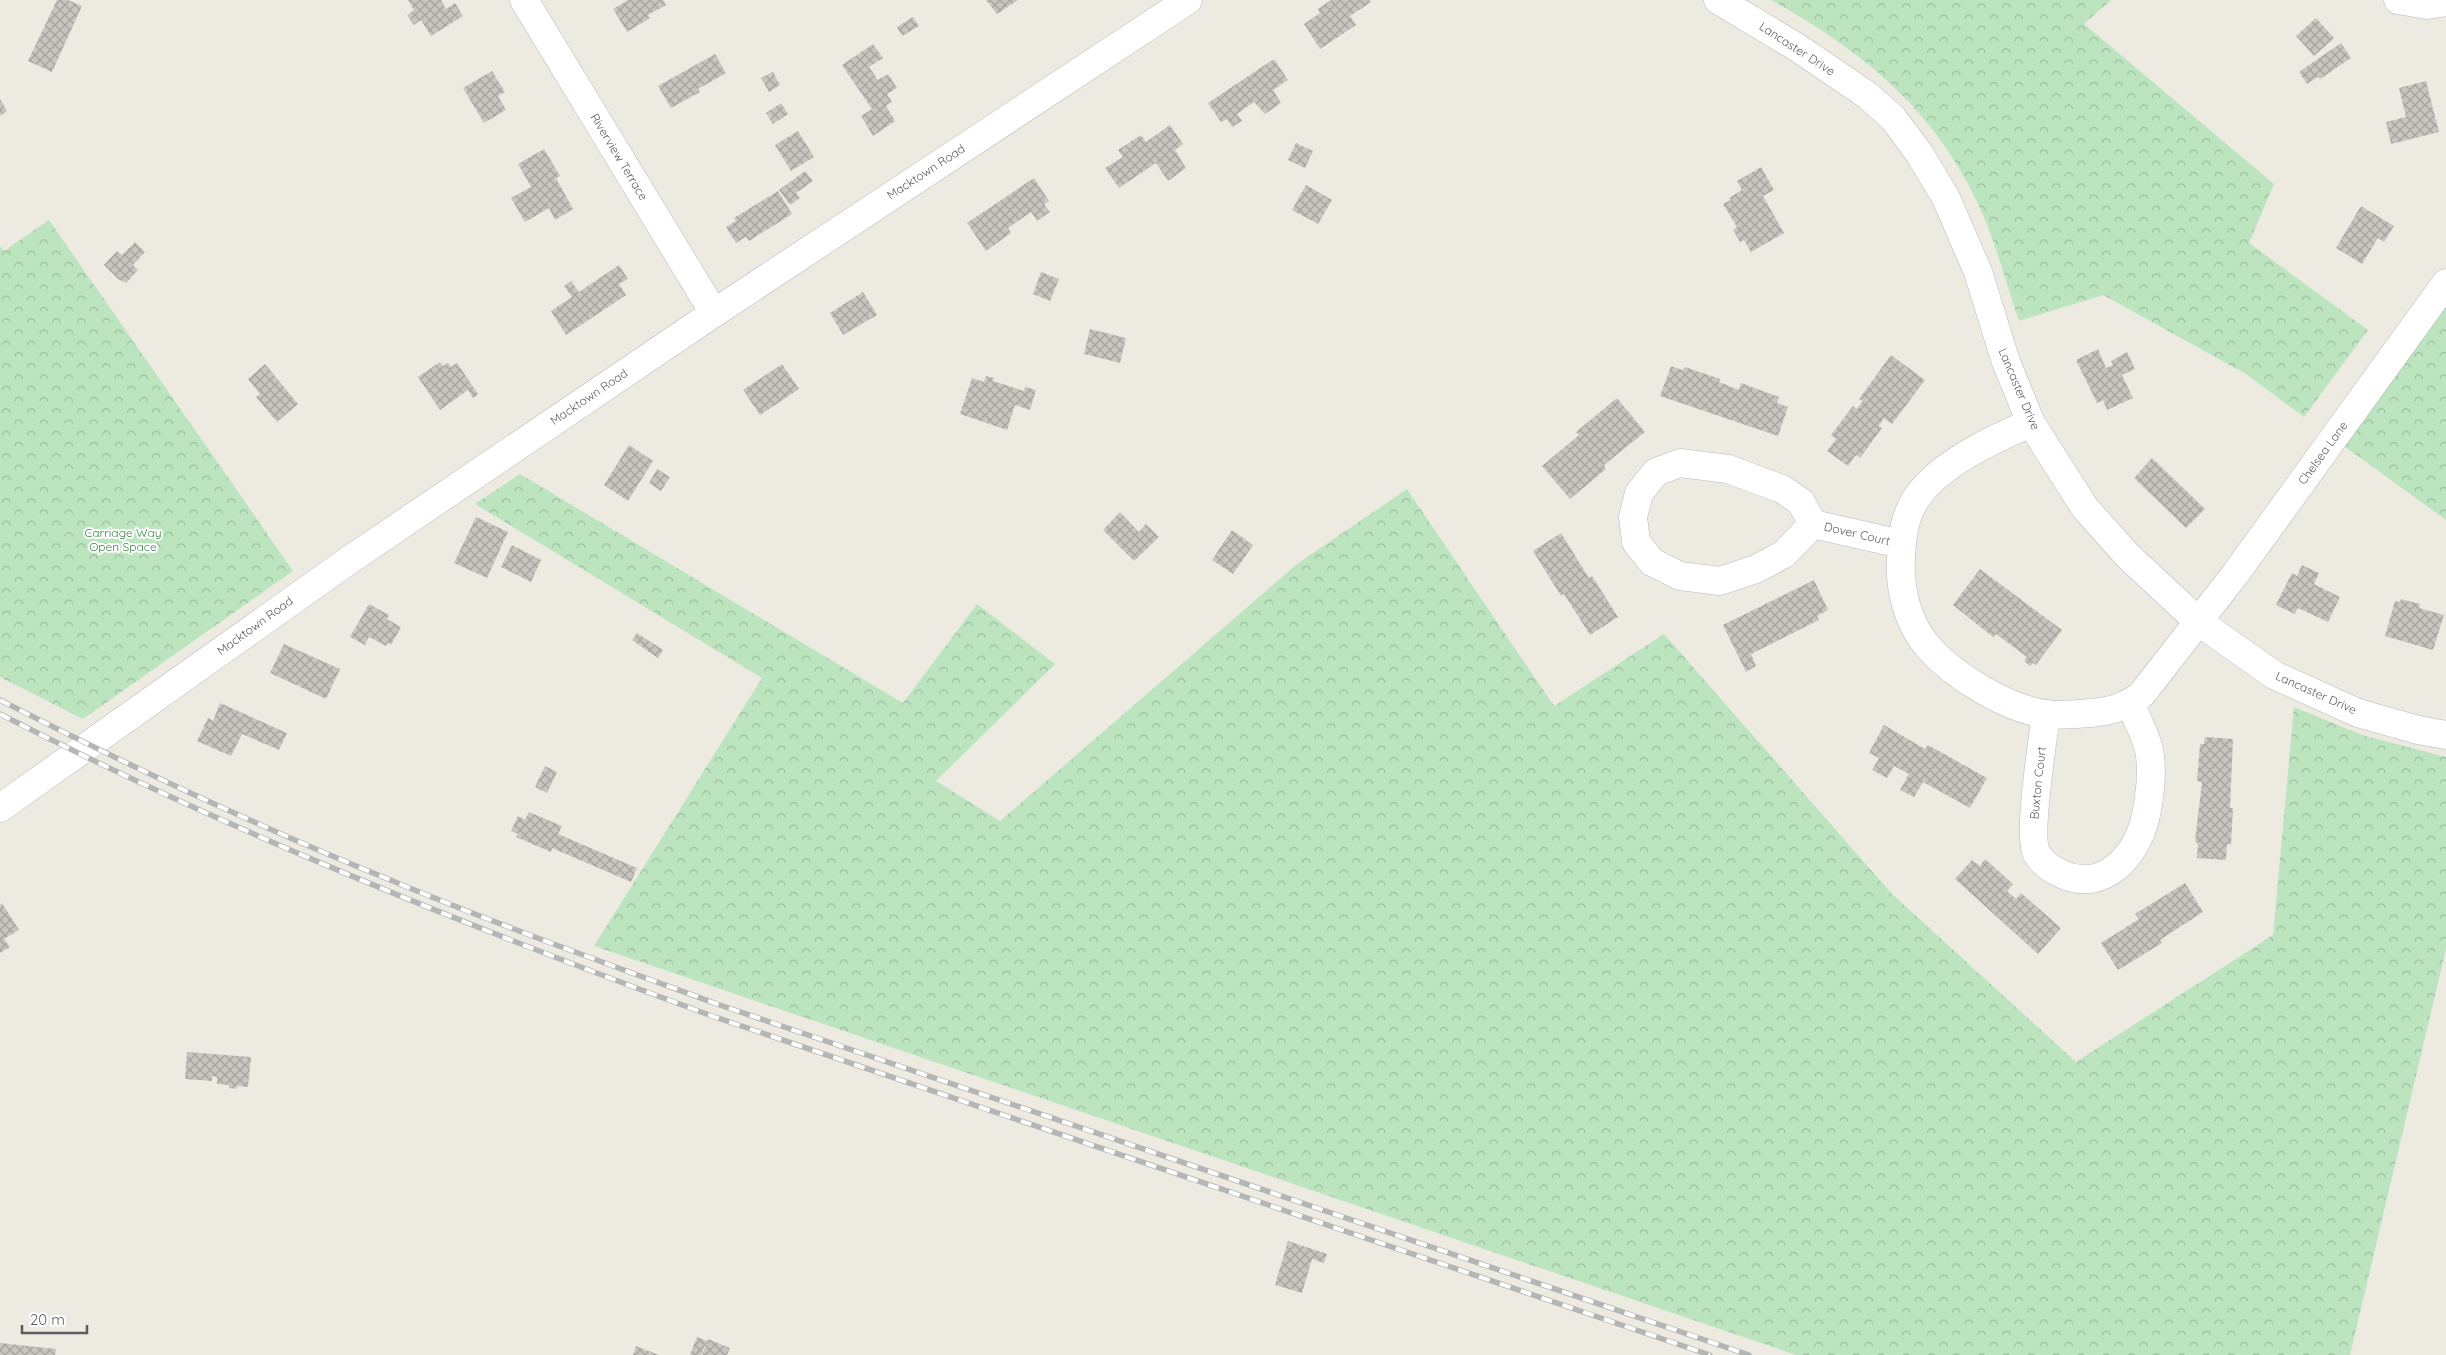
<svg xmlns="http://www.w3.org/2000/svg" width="2446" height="1355" font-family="Quicksand,sans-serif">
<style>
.forest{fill:url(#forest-crowns)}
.building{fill:url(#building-cross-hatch)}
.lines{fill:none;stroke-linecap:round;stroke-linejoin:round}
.minor-casing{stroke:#b6b9be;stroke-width:29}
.minor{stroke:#fff;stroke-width:28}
.rail-casing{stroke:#b4b5b5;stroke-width:5.5}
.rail{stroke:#fff;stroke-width:4;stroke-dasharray:11;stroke-linecap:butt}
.labels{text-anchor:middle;stroke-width:4;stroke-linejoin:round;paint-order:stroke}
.street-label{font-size:12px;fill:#595d62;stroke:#fff}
.park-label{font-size:12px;fill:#34863d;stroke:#fff}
</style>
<defs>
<pattern id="forest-crowns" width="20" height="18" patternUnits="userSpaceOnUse" patternTransform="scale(1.25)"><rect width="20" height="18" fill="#bce5bf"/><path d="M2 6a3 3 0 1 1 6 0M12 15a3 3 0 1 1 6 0" fill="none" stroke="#9cbd9f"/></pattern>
<pattern id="building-cross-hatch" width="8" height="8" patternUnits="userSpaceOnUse" patternTransform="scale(1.25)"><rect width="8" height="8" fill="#c7c5be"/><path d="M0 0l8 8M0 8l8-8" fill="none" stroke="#a5a39e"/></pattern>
</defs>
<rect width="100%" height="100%" fill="#edebe1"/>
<g class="forest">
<path d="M1771,0H2111L2084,24L2274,184L2249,243L2368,330L2304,417L2246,374L2103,295L2019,321C2008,289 1999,256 1987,224C1943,117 1870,55 1771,0Z"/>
<polygon points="49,220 293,571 83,719 0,677 0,246 4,251"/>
<polygon points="2446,306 2446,520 2344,446"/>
<polygon points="520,474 903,703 977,604 1055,664 936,781 1000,821 1297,564 1407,489 1554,706 1664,634 1892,894 2076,1062 2273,935 2294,707 2362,735 2446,757 2446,949 2350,1355 1796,1355 594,946 762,678 475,504"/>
</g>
<g class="building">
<polygon points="57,0 68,0 82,6 52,72 28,61"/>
<polygon points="408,0 441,0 446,9 455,3 463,16 431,36 421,20 414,25 407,15 414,10"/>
<polygon points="628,0 663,0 666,5 648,15 650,18 627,32 613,9"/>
<polygon points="986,0 1018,0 997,14"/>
<polygon points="1331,0 1369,0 1371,2 1350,16 1356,25 1320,49 1304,24 1320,13 1318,9"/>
<polygon points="913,17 919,26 902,36 897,27"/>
<polygon points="2316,18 2334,38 2314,56 2296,36"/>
<polygon points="2341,43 2351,58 2320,79 2318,77 2307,84 2299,72"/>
<polygon points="873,44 883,58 869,67 878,80 888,74 897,88 887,94 892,102 886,106 895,121 873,136 861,116 872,109 842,65"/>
<polygon points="715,54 726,73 698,89 700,92 671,108 658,86"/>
<polygon points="1274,59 1288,80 1273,90 1281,103 1265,114 1254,102 1237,114 1242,121 1232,127 1227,119 1221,122 1208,103"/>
<polygon points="492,71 505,92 498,96 506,110 484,123 463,88"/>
<polygon points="773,72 780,85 769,92 761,78"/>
<polygon points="2426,81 2439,132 2391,144 2386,122 2406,117 2399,88"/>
<polygon points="0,99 7,111 0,116"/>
<polygon points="781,103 788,114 773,124 766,113"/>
<polygon points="1170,125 1183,144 1175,150 1186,168 1168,181 1156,163 1119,188 1105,168 1123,157 1118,150 1141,135 1146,142"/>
<polygon points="798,131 814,157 791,171 775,145"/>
<polygon points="1296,143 1313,151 1305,168 1288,160"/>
<polygon points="544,149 560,176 556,178 573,209 555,220 549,208 525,222 511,198 531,187 518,164"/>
<polygon points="1761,167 1774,190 1763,196 1784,233 1751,252 1744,240 1740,242 1733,230 1737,227 1723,204 1731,200 1729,198 1742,190 1737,181"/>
<polygon points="805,171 813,181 796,193 800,198 790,205 779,190"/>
<polygon points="1034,178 1049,201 1044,204 1050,212 1037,221 1031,212 1008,228 1011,233 986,251 967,223"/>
<polygon points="1306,185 1332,200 1318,224 1292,210"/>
<polygon points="778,191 792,214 749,241 746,237 736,243 726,227 736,221 734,218"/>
<polygon points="2361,206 2394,226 2384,242 2378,238 2362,264 2336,248"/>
<polygon points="135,242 145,252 133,265 138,270 126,283 118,279 104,265 117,251 122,255"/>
<polygon points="619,265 628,279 619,284 626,295 566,335 551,311 572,297 564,286 571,281 579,292"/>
<polygon points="1041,272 1059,279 1050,301 1033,294"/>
<polygon points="863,292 877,315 843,335 830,313"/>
<polygon points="1090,329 1126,338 1120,363 1084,354"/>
<polygon points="2098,349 2106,368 2113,365 2111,361 2127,352 2135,369 2122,375 2133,398 2107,410 2103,400 2097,403 2076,360"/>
<polygon points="1891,355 1925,380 1892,424 1884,418 1879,426 1882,428 1860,458 1856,455 1848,466 1827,451 1836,439 1831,435 1853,406 1857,409 1863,401 1859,399"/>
<polygon points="440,362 443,366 448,363 451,367 457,363 478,394 473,398 468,390 440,410 418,377"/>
<polygon points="265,364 298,404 277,422 256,397 260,394 248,379"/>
<polygon points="782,364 799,389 760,415 743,390"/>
<polygon points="1671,366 1682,370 1685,367 1720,379 1719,382 1739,390 1741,383 1779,397 1777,403 1788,407 1778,436 1660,396"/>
<polygon points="986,376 994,378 993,381 1024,391 1025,387 1036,390 1030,410 1015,405 1007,430 960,414 972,378 984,382"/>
<polygon points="1617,398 1645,432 1604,465 1606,469 1570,499 1542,466 1579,435 1576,432"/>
<polygon points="629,445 653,461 628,501 604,485"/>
<polygon points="2152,458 2205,509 2186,528 2134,478"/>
<polygon points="657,469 670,477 661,491 649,483"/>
<polygon points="1120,512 1139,532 1146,524 1159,537 1134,561 1103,530"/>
<polygon points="476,517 508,532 487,578 454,563"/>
<polygon points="1232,530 1253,545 1233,574 1212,560"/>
<polygon points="1561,533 1589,578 1592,576 1618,617 1590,635 1564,594 1561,596 1533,551"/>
<polygon points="512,545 541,560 531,582 501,567"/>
<polygon points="2302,565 2319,573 2314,584 2340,597 2328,622 2298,608 2295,614 2276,605 2292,573 2297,576"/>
<polygon points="1980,569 2062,630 2036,665 2033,663 2030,666 2024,661 2027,657 1996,634 1993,637 1953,605"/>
<polygon points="1814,580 1828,610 1817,616 1819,620 1751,654 1756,666 1746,672 1723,625"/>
<polygon points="2401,599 2420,604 2419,608 2444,615 2433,650 2385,636 2395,601 2400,602"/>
<polygon points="369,604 389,615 387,619 401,627 391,645 388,643 386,646 369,637 365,645 350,637"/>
<polygon points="637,633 663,650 658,658 632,640"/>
<polygon points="284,644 340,669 326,699 270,673"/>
<polygon points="220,703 287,733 279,750 242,734 231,756 197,741 208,718 213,721"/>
<polygon points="1884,725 1925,749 1928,745 1987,778 1970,808 1923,782 1914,797 1900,790 1909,774 1894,766 1887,778 1872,770 1879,758 1869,753"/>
<polygon points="2205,737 2233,739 2230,808 2233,808 2231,845 2227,844 2226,860 2197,858 2198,844 2195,841 2202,782 2197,781 2200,744 2204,744"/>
<polygon points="545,766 557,772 547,793 535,787"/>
<polygon points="529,812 562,826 558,834 637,868 631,882 552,848 551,852 516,837 518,834 511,831 518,816 525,820"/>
<polygon points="1985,859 2013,884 2007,891 2016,899 2021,893 2061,928 2038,954 1955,879 1972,860 1980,866"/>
<polygon points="2185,883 2203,912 2160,940 2162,943 2118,970 2101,943 2139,919 2135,914"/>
<polygon points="2,903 19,930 4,939 10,947 0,953 0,905"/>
<polygon points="187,1052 251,1057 248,1087 236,1086 237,1089 229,1088 229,1085 217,1084 217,1077 212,1076 212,1081 185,1079"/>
<polygon points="1288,1241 1327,1254 1324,1263 1312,1259 1302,1293 1275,1285"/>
<polygon points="697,1337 707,1341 701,1355 690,1355"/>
<polygon points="708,1339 730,1348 727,1355 702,1355"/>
<polygon points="0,1343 56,1349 55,1355 0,1355"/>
<polygon points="636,1346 659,1355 633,1355"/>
</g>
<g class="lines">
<g class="minor-casing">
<g id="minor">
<polyline points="524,0 714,313"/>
<polyline points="1718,0 1798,48 1867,95 1893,118 1919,153 1946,198 1978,272 2006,362 2031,423 2085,508 2129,557 2199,622 2274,675 2358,713 2418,730 2446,735"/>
<polyline points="2398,0 2427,5 2446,2"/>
<path d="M2031,423C1995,438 1941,463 1918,496C1905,514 1902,535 1901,557C1899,588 1907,623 1929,648C1955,677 2006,708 2045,714C2060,716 2076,714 2091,713C2111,711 2127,707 2142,694L2236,573L2446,283"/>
<polyline points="1813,524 1784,554 1756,569 1720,581 1680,576 1652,562 1636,542 1633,517 1639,493 1656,472 1680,463 1728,469 1782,489 1801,502 1813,524 1901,544"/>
<path d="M2046,714C2043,739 2027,837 2037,854C2043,864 2054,871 2064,875C2104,892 2136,856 2145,819C2150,799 2153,770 2149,750C2146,735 2136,719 2131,704"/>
<polyline points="0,808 348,561 714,313 1188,0"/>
</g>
</g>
<use href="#minor" class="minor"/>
<g class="rail-casing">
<g id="rail">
<path d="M0,700C125,764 253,824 383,877C493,923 605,963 717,1004L1749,1355"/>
<path d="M0,714C230,832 470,927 712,1016L1710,1355"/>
</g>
</g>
<use href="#rail" class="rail"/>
</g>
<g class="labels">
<g class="street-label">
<text transform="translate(1797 49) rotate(33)" y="4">Lancaster Drive</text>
<text transform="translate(619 157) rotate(59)" y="4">Riverview Terrace</text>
<text transform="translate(926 172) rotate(-33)" y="4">Macktown Road</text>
<text transform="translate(2019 389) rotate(67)" y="4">Lancaster Drive</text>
<text transform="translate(589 397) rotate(-34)" y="4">Macktown Road</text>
<text transform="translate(2323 453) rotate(-54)" y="4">Chelsea Lane</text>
<text transform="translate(1857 534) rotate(13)" y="4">Dover Court</text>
<text transform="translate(255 626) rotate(-36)" y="4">Macktown Road</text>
<text transform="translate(2316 693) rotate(24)" y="4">Lancaster Drive</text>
<text transform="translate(2038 783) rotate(-84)" y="4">Buxton Court</text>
</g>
<g class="park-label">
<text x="123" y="537">Carriage Way<tspan x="123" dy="14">Open Space</tspan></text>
</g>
</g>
<path d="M22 1325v8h65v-8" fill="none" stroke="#595d62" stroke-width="2.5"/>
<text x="30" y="1325" font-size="15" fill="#595d62" stroke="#ffffff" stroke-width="4" paint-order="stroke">20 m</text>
</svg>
